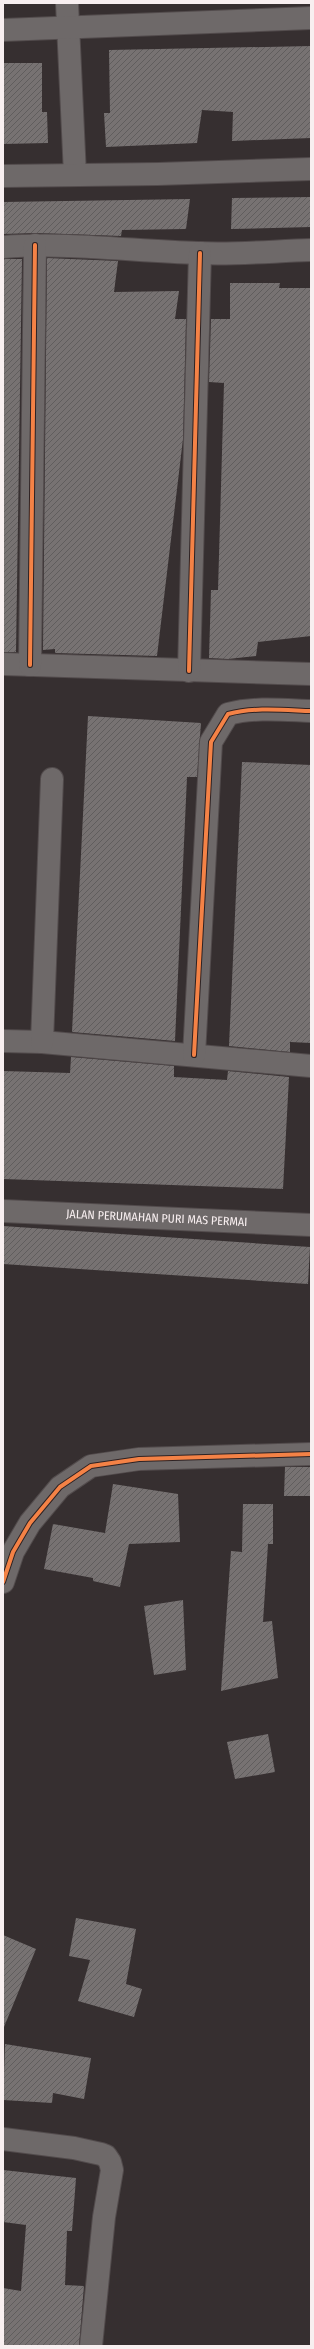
<svg xmlns="http://www.w3.org/2000/svg" width="314" height="2349" font-family="'Fira Sans Condensed',sans-serif">
<style>
.building{fill:url(#building-hatch)}
.lines{fill:none;stroke-linecap:round;stroke-linejoin:round}
.street-casing{stroke:#524b4c;stroke-width:24}
.street{stroke:#6e6969;stroke-width:22}
.cycleway-casing{stroke:#2e2223;stroke-width:6}
.cycleway{stroke:#f48246;stroke-width:4}
.labels{text-anchor:middle;stroke-width:4;stroke-linejoin:round;paint-order:stroke}
.street-label{font-size:12px;fill:#f8eff0;stroke:#2e2223}
</style>
<defs>
<pattern id="building-hatch" width="6" height="6" patternUnits="userSpaceOnUse"><rect width="6" height="6" fill="#777272"/><path d="M-1 1l2-2M0 6l6-6M5 7l2-2" fill="none" stroke="#605d5d"/></pattern>
</defs>
<rect width="100%" height="100%" fill="#362f30"/>
<g class="building">
<polygon points="311,46 311,138 232,141 233,112 202,110 197,143 106,147 104,113 110,113 109,50"/>
<polygon points="3,63 42,63 42,112 47,112 48,143 3,144"/>
<polygon points="311,197 311,227 231,229 232,198"/>
<polygon points="190,199 186,229 122,230 121,236 36,233 3,234 3,202"/>
<polygon points="47,258 118,261 114,292 179,291 175,319 186,319 183,439 157,656 55,653 55,649 43,650"/>
<polygon points="3,259 22,259 16,652 3,652"/>
<polygon points="230,283 280,283 279,288 311,288 311,636 258,642 256,656 228,659 209,658 211,590 218,590 224,383 209,382 211,319 230,319"/>
<polygon points="88,716 201,723 197,777 187,777 175,1041 72,1032"/>
<polygon points="242,762 311,765 311,1043 290,1042 290,1052 229,1046"/>
<polygon points="71,1057 174,1066 174,1077 227,1080 228,1071 289,1077 283,1189 3,1179 3,1071 70,1073"/>
<polygon points="3,1226 310,1247 308,1284 3,1264"/>
<polygon points="285,1467 311,1467 311,1496 284,1496"/>
<polygon points="113,1484 178,1494 180,1542 129,1544 120,1587 93,1581 93,1578 44,1569 53,1524 105,1533"/>
<polygon points="243,1504 273,1504 273,1544 268,1544 263,1622 272,1621 278,1678 221,1691 231,1551 242,1552"/>
<polygon points="183,1600 186,1670 154,1675 144,1606"/>
<polygon points="268,1734 275,1772 235,1779 227,1742"/>
<polygon points="76,1918 136,1929 126,1984 142,1989 134,2017 78,2001 90,1960 69,1956"/>
<polygon points="3,1935 36,1949 4,2027 3,2027"/>
<polygon points="5,2044 91,2058 84,2099 53,2093 52,2103 3,2100"/>
<polygon points="3,2170 76,2178 72,2231 67,2231 65,2285 84,2286 79,2346 3,2346 3,2288 21,2291 26,2225 3,2222"/>
</g>
<g class="lines">
<g class="street-casing">
<g id="street">
<polyline points="67,3 75,175"/>
<polyline points="3,30 311,18"/>
<polyline points="3,176 158,174 311,169"/>
<path d="M3,247C68,242 133,251 198,253C235,255 274,251 311,250"/>
<polyline points="3,664 311,674"/>
<polyline points="30,665 35,245"/>
<polyline points="189,671 200,253"/>
<polyline points="3,1041 42,1042 311,1066"/>
<polyline points="42,1042 52,779"/>
<path d="M194,1055L211,742L228,714C255,707 283,710 311,711"/>
<path id="s1" d="M3,1211L311,1225"/>
<polyline points="3,1582 13,1552 30,1523 60,1487 91,1466 139,1459 311,1454"/>
<polyline points="3,2139 74,2148 101,2154 106,2156 110,2162 112,2170 104,2217 91,2346"/>
</g>
</g>
<use href="#street" class="street"/>
<g class="cycleway-casing">
<g id="cycleway">
<polyline points="30,665 35,245"/>
<polyline points="189,671 200,253"/>
<path d="M194,1055L211,742L228,714C255,707 283,710 311,711"/>
<polyline points="3,1582 13,1552 30,1523 60,1487 91,1466 139,1459 311,1454"/>
</g>
</g>
<use href="#cycleway" class="cycleway"/>
</g>
<g class="labels">
<g class="street-label">
<text dy="4" stroke="none"><textPath href="#s1" startOffset="154">JALAN PERUMAHAN PURI MAS PERMAI</textPath></text>
</g>
</g>
<rect width="314" height="2349" fill="none" stroke="#f8eff0" stroke-width="8"/>
</svg>
